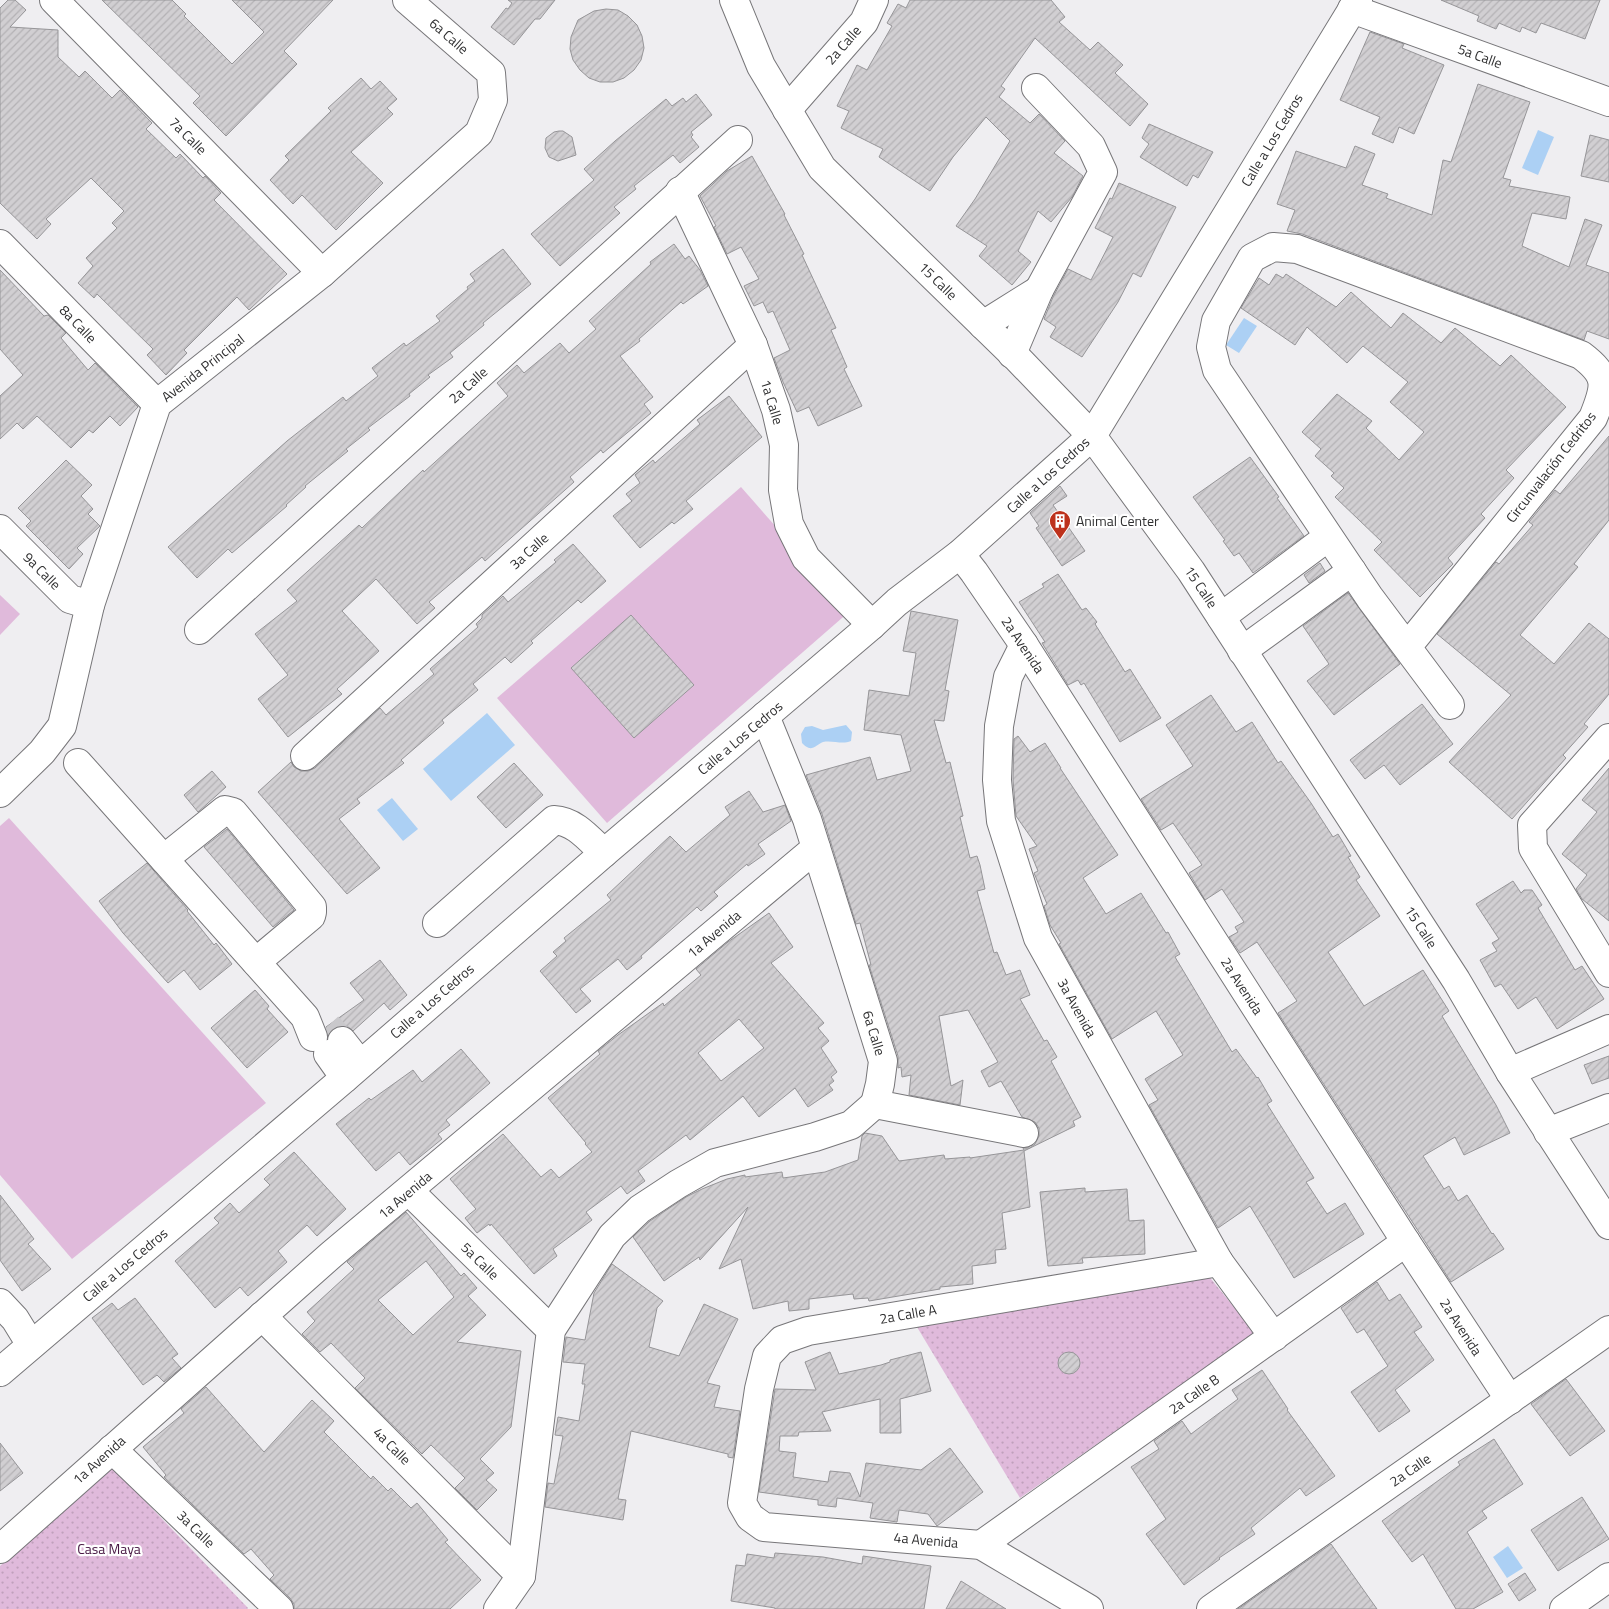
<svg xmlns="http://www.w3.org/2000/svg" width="1609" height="1609" font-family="'Titillium Web',sans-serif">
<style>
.grass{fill:#e0badb}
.park{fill:url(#park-dots)}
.water{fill:#acd0f4}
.building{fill:url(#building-hatch);stroke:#969598;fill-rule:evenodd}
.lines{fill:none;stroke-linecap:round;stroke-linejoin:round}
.minor-tunnel{stroke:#c9c8cb;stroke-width:28;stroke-dasharray:28 14;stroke-linecap:butt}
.minor-casing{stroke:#777679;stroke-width:30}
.minor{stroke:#fff;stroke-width:28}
.labels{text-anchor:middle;stroke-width:4.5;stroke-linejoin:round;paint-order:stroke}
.street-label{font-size:14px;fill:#303031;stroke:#fff}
.poi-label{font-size:14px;fill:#303031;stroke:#fff;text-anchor:start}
.park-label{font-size:14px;fill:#481944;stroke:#fff}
</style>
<defs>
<pattern id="park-dots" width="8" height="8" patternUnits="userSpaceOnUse" patternTransform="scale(1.25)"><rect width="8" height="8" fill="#e0badb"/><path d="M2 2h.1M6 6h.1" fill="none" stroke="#c0a0bc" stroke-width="1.8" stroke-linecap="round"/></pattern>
<pattern id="building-hatch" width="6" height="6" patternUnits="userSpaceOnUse" patternTransform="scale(1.25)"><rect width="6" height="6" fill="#d1cfd2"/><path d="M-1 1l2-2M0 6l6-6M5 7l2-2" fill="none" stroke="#b4b2b5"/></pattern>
</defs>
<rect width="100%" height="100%" fill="#efeef1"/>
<g class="grass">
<polygon points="741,487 850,611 607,823 497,698"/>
<polygon points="0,595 20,614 0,635"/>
<polygon points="9,818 266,1103 72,1259 0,1175 0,826"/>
</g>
<g class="park">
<polygon points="1207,1274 1255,1333 1020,1498 917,1327"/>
<polygon points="112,1467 248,1608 247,1609 0,1609 0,1566"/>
</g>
<g class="water">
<polygon points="1538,130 1554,137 1538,175 1522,168"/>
<polygon points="1244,318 1257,326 1239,353 1226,345"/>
<polygon points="487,713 515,745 451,801 423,769"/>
<path d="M846,725L852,732L851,741C842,745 833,740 823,742C818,744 814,749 809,748C806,747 804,745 802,743L801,734L805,727L812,726L823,730Z"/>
<polygon points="392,798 418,829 403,841 377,810"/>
<polygon points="1508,1546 1523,1568 1507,1578 1493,1557"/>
</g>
<g class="building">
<polygon points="8,0 15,0 26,10 10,27 58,30 58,57 79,77 85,71 112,98 120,90 152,123 146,129 176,158 180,154 203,178 205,176 221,193 214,200 287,274 249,310 237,297 184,350 187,353 166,375 147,355 153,349 97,294 94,298 78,283 93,266 86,258 117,228 112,223 124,211 91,178 46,219 51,224 37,239 0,203 0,8"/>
<polygon points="102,0 172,0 186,14 184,16 232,64 264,32 232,0 333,0 284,51 297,64 226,136 193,103 200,96"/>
<polygon points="508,0 555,0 540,19 535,19 514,45 491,27 506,8 508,9 512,3"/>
<polygon points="910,0 1051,0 1065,17 1059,22 1090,50 1098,42 1123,65 1115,73 1148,104 1130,126 1035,38 1001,86 1005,89 999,97 1030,123 1039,114 1065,141 1054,153 1083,176 1072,197 1051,222 1038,211 1018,251 1031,262 1012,285 979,256 987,246 956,226 975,199 1010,141 986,117 953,157 930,191 879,157 883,149 841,128 849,111 837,106 857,65 867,70 892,26 887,23 898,4 906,8"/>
<polygon points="1441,0 1600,0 1585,39 1541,23 1536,33 1522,27 1520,32 1499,23 1496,29 1477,21 1479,16"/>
<polygon points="606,9 618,10 628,16 637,25 642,36 644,48 641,60 634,70 624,78 613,82 600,82 589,78 580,70 573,60 570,49 571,37 578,20 594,11"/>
<polygon points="1370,32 1404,44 1402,48 1444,65 1414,134 1399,127 1393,143 1372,134 1380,117 1340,100"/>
<polygon points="361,78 371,89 380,81 397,99 387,108 393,114 351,152 383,183 336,230 302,195 293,204 270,180 289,160 285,156 331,111 328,108"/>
<polygon points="1478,84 1530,102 1503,178 1511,180 1509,186 1570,197 1566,219 1532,213 1522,246 1569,267 1585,219 1602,225 1586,265 1609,273 1609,339 1587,331 1584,340 1302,234 1287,231 1295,210 1277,204 1296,151 1346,168 1355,146 1375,154 1362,185 1388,194 1386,198 1432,215 1443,160 1451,162"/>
<polygon points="696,94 712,115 691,132 693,135 691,137 699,147 680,163 673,155 634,186 636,189 614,207 620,213 560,266 531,234 594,180 584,169 615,141 666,99 672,106 683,98 686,102"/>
<polygon points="1149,124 1213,152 1198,178 1193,175 1187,186 1140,157 1149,144 1142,138"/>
<polygon points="559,131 563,131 572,137 576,155 558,161 549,157 545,148 546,138 554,132"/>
<polygon points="1590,135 1609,140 1609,182 1581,176"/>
<polygon points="752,156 785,214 784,215 804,254 802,255 836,328 831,330 847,367 844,369 862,406 818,426 809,407 797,412 783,382 774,358 790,350 773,311 768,313 763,302 754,306 744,286 759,279 741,247 727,254 714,227 716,226 700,196 727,171"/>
<polygon points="1119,183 1176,207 1141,277 1133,273 1118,302 1082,357 1050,337 1056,327 1044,319 1053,297 1068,269 1091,280 1113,237 1095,228 1110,198 1112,199"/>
<polygon points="674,244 685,259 689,256 700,270 708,286 683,304 681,302 639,339 640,341 620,356 653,397 644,404 651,413 603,453 601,450 570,477 574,482 485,561 482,557 429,602 435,608 417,624 376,579 342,611 379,651 337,689 342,694 288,737 258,699 288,675 255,634 297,601 287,590 359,525 362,528 423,470 424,472 508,396 497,383 517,365 524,373 560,343 569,353 596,329 589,321 651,264 650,262"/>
<polygon points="503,249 531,284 483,323 484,325 450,353 453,357 428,375 430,377 409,394 410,396 368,428 370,430 346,449 348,451 305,486 306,487 286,505 287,506 232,553 228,549 197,578 168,547 287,441 343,397 346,401 378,376 372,368 404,343 406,346 440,321 436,316 468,289 467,287 475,281 470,274"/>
<polygon points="0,270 44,316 48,315 66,333 61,338 88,370 95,363 138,407 120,426 110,416 93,433 89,430 71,448 37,416 23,429 17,423 0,439 0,396 23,375 0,349"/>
<polygon points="1276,274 1283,278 1286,274 1336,307 1351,292 1391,328 1403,313 1441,343 1455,328 1500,366 1511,355 1566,407 1506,470 1514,478 1481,514 1485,518 1448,558 1453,564 1420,597 1374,550 1382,542 1335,497 1344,488 1331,476 1334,473 1315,456 1321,449 1302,432 1337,394 1372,421 1366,428 1399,460 1424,432 1390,402 1408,382 1363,346 1347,363 1307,327 1295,345 1241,308 1259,278 1269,285"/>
<polygon points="729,396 762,437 686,501 693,509 674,524 672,522 640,548 613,516 632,501 626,494 640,483 635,475 653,460 655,463 700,424 697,420"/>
<polygon points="1609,436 1609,520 1574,564 1578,567 1520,635 1554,664 1589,623 1609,639 1609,694 1584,724 1588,727 1563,755 1566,758 1512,819 1449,762 1511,695 1437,634 1496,562 1499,564 1533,525 1529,522 1555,490 1560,494"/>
<polygon points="1250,457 1279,497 1277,498 1304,536 1253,573 1239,553 1234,556 1223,541 1225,540 1193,497"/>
<polygon points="66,460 92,485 81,496 93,509 88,514 100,526 77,548 83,554 69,569 26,526 31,521 18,508"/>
<polygon points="1060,486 1067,496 1053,505 1085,551 1062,566 1036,528 1039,526 1030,513"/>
<polygon points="573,544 606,581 581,603 578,600 531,641 533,643 511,663 505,657 473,684 478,690 442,720 444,723 401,760 404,763 357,799 360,803 339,819 380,868 347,894 258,792 291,762 294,767 301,771 308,771 315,768 380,708 386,715 434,674 430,669 478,627 476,624 482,618 482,615 503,596 508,602 556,562 554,560"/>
<polygon points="1320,563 1325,571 1309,583 1304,575"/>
<polygon points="1058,574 1082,610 1086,608 1097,622 1095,624 1125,672 1130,669 1161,718 1120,742 1084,683 1081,685 1078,680 1068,685 1042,643 1045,642 1019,602 1044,587 1042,584"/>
<polygon points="1348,593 1400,664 1334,715 1307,681 1329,664 1303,626"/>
<polygon points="911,611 958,620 945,690 949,691 944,721 934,720 946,763 950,762 963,816 960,817 970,858 977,856 980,865 985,889 977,891 994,953 997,952 1006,975 1020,970 1030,995 1020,999 1044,1041 1047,1040 1057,1057 1051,1061 1081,1117 1073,1121 1075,1126 1024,1151 1030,1207 1002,1213 1006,1249 995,1250 996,1263 972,1266 973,1284 940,1287 940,1289 869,1301 868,1298 854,1299 853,1294 809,1299 809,1309 789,1311 788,1301 753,1309 741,1259 719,1269 748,1207 700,1260 699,1257 664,1281 633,1237 650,1221 686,1197 702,1189 727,1179 745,1175 745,1177 782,1172 783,1178 825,1172 858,1160 862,1136 865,1133 882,1136 899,1161 944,1155 945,1159 970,1157 970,1158 1024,1150 1023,1148 1030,1148 1035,1144 1039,1136 1039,1128 1035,1122 1022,1117 1001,1081 989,1087 981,1071 998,1062 968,1010 939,1016 951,1086 963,1080 960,1105 909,1095 911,1075 902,1077 901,1067 898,1068 898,1056 869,965 871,965 860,923 856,924 822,814 806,775 870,757 877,780 911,771 901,735 864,730 869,690 909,696 916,653 903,651"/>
<polygon points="631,615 694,685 634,738 571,668"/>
<polygon points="1211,695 1236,732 1252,722 1278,763 1281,761 1311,803 1333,837 1338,834 1351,856 1348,857 1360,877 1356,880 1380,916 1328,952 1364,1006 1423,970 1449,1011 1442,1016 1496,1105 1510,1133 1464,1155 1455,1137 1423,1156 1444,1189 1449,1186 1458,1201 1467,1195 1492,1234 1493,1233 1504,1249 1451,1282 1278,1013 1297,1001 1257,942 1240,953 1229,937 1238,932 1235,927 1244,922 1222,889 1205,900 1189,873 1202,865 1173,823 1161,830 1141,799 1193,766 1166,725"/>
<polygon points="1422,704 1453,744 1400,785 1384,765 1365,779 1350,760"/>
<polygon points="1018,736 1030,752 1045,743 1061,768 1060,768 1118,855 1083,878 1106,914 1141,893 1166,933 1168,932 1180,954 1175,957 1232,1052 1236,1049 1257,1078 1258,1077 1272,1101 1267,1104 1314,1178 1306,1182 1327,1214 1345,1203 1364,1234 1294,1278 1250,1206 1218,1228 1149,1105 1158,1100 1145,1079 1183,1055 1156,1011 1112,1039 1059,944 1061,943 1050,925 1044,906 1047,904 1034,873 1038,871 1029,849 1037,846 1016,816 1013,780 1014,739"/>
<polygon points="514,763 543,795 506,828 477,797"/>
<polygon points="1609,768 1609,921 1582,899 1576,889 1587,875 1562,854 1597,812 1582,800"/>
<polygon points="212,771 226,787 198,812 184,795"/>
<polygon points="749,791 763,812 785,805 791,821 758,844 765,854 748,866 747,864 714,892 718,896 701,911 697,907 641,956 642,958 627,970 618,959 580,989 591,1001 576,1013 540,971 557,956 553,952 566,941 564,938 611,900 607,895 670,836 686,852 730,815 725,807"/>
<polygon points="227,829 294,910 273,927 204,847"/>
<polygon points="147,863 188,910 187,911 214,945 216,943 232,964 200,990 184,970 168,983 123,933 99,901"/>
<polygon points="1513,881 1521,893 1524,890 1532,890 1542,905 1538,908 1575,970 1582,966 1604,999 1557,1029 1536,997 1518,1009 1501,984 1495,987 1480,960 1497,951 1492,943 1499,939 1476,904"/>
<path d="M769,913L793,947L771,963L824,1023L818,1028L829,1041L821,1048L837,1072L831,1077L834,1081L829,1085L833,1090L808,1107L795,1088L759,1117L743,1096L690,1140L686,1135L638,1171L645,1181L627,1194L621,1186L586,1212L592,1220L553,1249L557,1256L534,1274L491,1224L490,1226L489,1224L477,1233L465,1218L476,1209L450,1179L503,1134L541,1177L551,1169L559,1178L592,1152L585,1144L586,1143L548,1098L600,1054L598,1051L618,1035L663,1003L664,1006L701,975L696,969L728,942ZM739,1019L764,1048L721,1081L698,1053Z"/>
<polygon points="380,960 407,995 390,1010 384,1003 353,1031 347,1026 339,1026 333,1028 328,1034 326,1027 364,1000 350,983"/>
<polygon points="255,990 269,1006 267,1009 288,1032 247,1068 211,1028"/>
<polygon points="461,1049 490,1083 446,1120 450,1125 438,1134 442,1139 410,1165 399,1152 376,1171 336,1124 369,1098 371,1100 413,1070 422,1082"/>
<polygon points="1609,1056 1609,1078 1592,1084 1584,1065"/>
<polygon points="294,1152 346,1209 317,1236 307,1225 278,1251 287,1262 248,1296 240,1287 215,1308 175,1261 219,1223 214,1218 230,1203 239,1213 270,1185 264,1179"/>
<polygon points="1085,1188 1085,1192 1127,1189 1129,1221 1144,1220 1145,1254 1082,1258 1083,1263 1048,1266 1040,1192"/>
<polygon points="0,1195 34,1239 28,1244 51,1269 22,1291 0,1260"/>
<path d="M406,1212L461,1276L464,1273L477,1288L468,1296L486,1315L457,1342L521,1351L511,1427L480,1459L494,1473L486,1480L497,1490L477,1510L455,1488L465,1478L431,1445L422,1454L355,1388L365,1378L331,1343L320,1352L302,1334L315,1321L307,1312L354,1269L347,1262ZM426,1261L454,1297L413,1335L378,1300Z"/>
<polygon points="612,1264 663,1301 657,1308 649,1347 679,1356 704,1304 738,1319 707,1383 720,1386 714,1407 740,1411 733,1458 728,1457 728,1454 631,1431 618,1499 626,1500 623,1520 545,1507 548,1483 554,1484 563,1436 555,1435 558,1417 579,1421 585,1384 582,1384 585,1364 563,1362 566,1337 585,1340 594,1293"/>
<polygon points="1377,1282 1389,1301 1400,1294 1422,1327 1414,1332 1434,1360 1395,1390 1410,1411 1379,1432 1351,1392 1388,1366 1364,1329 1357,1333 1341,1308"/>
<polygon points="135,1298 178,1354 172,1358 181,1368 164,1382 157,1375 143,1385 92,1318 112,1303 118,1310"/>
<circle cx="1069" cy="1363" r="11"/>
<polygon points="830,1352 839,1374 881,1365 890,1362 890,1360 921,1352 931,1391 900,1399 901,1433 880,1433 880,1399 822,1412 831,1431 799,1432 798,1436 780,1436 779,1451 796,1453 793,1477 828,1482 830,1471 850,1473 860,1497 866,1463 921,1470 950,1448 983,1492 937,1526 928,1514 899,1510 897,1522 870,1518 873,1503 837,1498 836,1507 818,1505 818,1500 759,1492 775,1389 816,1390 805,1362"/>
<polygon points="1262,1370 1288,1409 1287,1410 1335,1476 1306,1496 1300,1488 1251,1528 1255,1534 1219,1558 1220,1559 1184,1585 1146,1534 1166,1519 1131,1467 1159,1449 1154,1441 1182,1421 1191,1434 1238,1399 1232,1390"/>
<polygon points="1566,1379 1605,1431 1570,1456 1531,1404"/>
<polygon points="206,1387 264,1452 312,1400 334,1421 324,1432 371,1479 373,1476 388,1491 391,1488 411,1508 417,1503 448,1540 445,1542 481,1580 450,1609 294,1609 294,1604 290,1598 270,1579 274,1575 251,1549 244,1554 164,1477 166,1475 143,1447 184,1413 181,1409"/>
<polygon points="1494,1439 1523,1484 1482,1511 1487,1518 1467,1532 1503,1592 1473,1609 1456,1609 1423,1554 1412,1562 1382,1521 1460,1465 1458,1462"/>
<polygon points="0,1443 23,1473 0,1491"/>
<polygon points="1582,1497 1609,1539 1558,1571 1531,1530"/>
<polygon points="1331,1544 1377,1609 1238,1609"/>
<polygon points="775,1553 823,1557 862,1564 863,1556 931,1566 924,1609 775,1609 775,1608 731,1601 736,1565 745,1566 747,1554 774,1558"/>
<polygon points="1525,1573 1536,1590 1519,1601 1508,1584"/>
<polygon points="961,1581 1006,1609 946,1609"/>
</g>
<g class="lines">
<polyline class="minor-tunnel" points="328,1026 342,1041"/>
<g class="minor-casing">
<g id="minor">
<polyline points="54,0 322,273"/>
<polyline points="734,0 761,66 822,168 1018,359 1092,436 1191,571 1456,980 1510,1072 1609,1225"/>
<polyline points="1352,9 1609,102"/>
<polyline points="787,110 864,22 874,0"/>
<polyline points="680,191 753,345 776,410 784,445 783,490 789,524 806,558 872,625"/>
<polyline points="0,244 157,404"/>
<polyline points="983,325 1039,290"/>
<polyline points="1012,354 1039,290 1103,172 1091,146 1036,88"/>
<polyline points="0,529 70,599 90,605"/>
<polyline points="960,554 974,572 1024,645 1406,1242 1510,1400"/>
<polyline points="1221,617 1328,537"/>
<polyline points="199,630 738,140"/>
<polyline points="1024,645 1008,677 999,726 997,780 1001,821 1038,938 1219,1262 1274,1337"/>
<path d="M1407,647L1593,418C1606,386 1609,376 1581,355L1297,249L1273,247L1252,258L1216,321L1211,347L1217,370L1370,598L1450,705"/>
<polyline points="1242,651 1352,571"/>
<polyline points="765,716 807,819 883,1061 880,1084 875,1104"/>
<polyline points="1609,738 1532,825 1533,848 1609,973"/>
<polyline points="305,756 753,345"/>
<polyline points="78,763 305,1017 313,1037"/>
<polyline points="0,793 42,752 62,726 90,605 157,404 322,273 479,133 493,100 491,73 407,0"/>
<polyline points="164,859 225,810 233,812 312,907 312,912 311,916 256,962"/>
<path d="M437,923L554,820C575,821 589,839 604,853"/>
<polyline points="342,1041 360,1064"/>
<polyline points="328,1054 345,1078"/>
<polyline points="1510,1072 1609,1029"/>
<polyline points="875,1104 1024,1133"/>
<polyline points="1548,1132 1609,1108"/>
<polyline points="409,1191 551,1330"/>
<polyline points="0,1303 15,1319 31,1345"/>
<polyline points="262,1316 521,1576"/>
<polyline points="0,1372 345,1078 604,853 872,625 897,602 960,554 1092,436 1358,0"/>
<polyline points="112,1449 279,1609"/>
<polyline points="981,1545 1406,1242"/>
<polyline points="0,1549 331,1255 816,848"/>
<polyline points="498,1609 521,1576 551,1330 612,1236 640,1209 678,1184 715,1163 815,1137 851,1125 875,1104"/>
<polyline points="1089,1609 981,1545 764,1527 750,1517 742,1503 759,1389 767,1356 782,1340 808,1331 1219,1262"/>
<polyline points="1211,1609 1609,1330"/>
<polyline points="1564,1609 1609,1577"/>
</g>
</g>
<use href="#minor" class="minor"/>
</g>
<defs>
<g id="building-pin" transform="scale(1.125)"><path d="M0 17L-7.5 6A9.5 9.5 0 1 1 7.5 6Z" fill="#bd311b" stroke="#fff"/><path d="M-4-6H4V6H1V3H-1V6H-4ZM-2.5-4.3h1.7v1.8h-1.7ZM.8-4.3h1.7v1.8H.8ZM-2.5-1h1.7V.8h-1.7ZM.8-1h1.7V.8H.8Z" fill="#fff"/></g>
</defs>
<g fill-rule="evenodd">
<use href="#building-pin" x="1060" y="521"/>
</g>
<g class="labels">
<g class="street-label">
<text transform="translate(449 36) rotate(41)" y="5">6a Calle</text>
<text transform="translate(843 45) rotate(-49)" y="5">2a Calle</text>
<text transform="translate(1480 56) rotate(20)" y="5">5a Calle</text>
<text transform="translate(188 136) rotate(45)" y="5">7a Calle</text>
<text transform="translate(1272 140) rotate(-59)" y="5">Calle a Los Cedros</text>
<text transform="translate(938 281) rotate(44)" y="5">15 Calle</text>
<text transform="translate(78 324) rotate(46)" y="5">8a Calle</text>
<text transform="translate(203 368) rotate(-38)" y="5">Avenida Principal</text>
<text transform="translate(468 385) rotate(-42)" y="5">2a Calle</text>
<text transform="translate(772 402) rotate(73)" y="5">1a Calle</text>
<text transform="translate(1551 467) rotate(-52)" y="5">Circunvalación Cedritos</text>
<text transform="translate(1048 475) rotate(-42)" y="5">Calle a Los Cedros</text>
<text transform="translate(529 551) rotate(-42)" y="5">3a Calle</text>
<text transform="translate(42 571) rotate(45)" y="5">9a Calle</text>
<text transform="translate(1201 587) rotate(56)" y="5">15 Calle</text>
<text transform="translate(1023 645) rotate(56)" y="5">2a Avenida</text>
<text transform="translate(740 738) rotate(-40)" y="5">Calle a Los Cedros</text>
<text transform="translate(1421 927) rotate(57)" y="5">15 Calle</text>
<text transform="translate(714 934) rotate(-40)" y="5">1a Avenida</text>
<text transform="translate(1242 986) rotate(57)" y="5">2a Avenida</text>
<text transform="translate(432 1001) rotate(-41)" y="5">Calle a Los Cedros</text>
<text transform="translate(1077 1008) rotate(61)" y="5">3a Avenida</text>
<text transform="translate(874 1033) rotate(73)" y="5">6a Calle</text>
<text transform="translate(405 1195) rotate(-40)" y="5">1a Avenida</text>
<text transform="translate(480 1261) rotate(44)" y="5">5a Calle</text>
<text transform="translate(125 1265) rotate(-40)" y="5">Calle a Los Cedros</text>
<text transform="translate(908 1314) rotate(-10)" y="5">2a Calle A</text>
<text transform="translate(1461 1327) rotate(57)" y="5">2a Avenida</text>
<text transform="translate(1194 1394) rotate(-35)" y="5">2a Calle B</text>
<text transform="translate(392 1446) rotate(45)" y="5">4a Calle</text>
<text transform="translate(99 1460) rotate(-42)" y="5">1a Avenida</text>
<text transform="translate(1410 1470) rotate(-35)" y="5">2a Calle</text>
<text transform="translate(196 1529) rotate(44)" y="5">3a Calle</text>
<text transform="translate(926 1540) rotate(5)" y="5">4a Avenida</text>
</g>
<g class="poi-label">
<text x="1076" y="526">Animal Center</text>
</g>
<g class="park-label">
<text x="109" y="1554">Casa Maya</text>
</g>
</g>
</svg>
